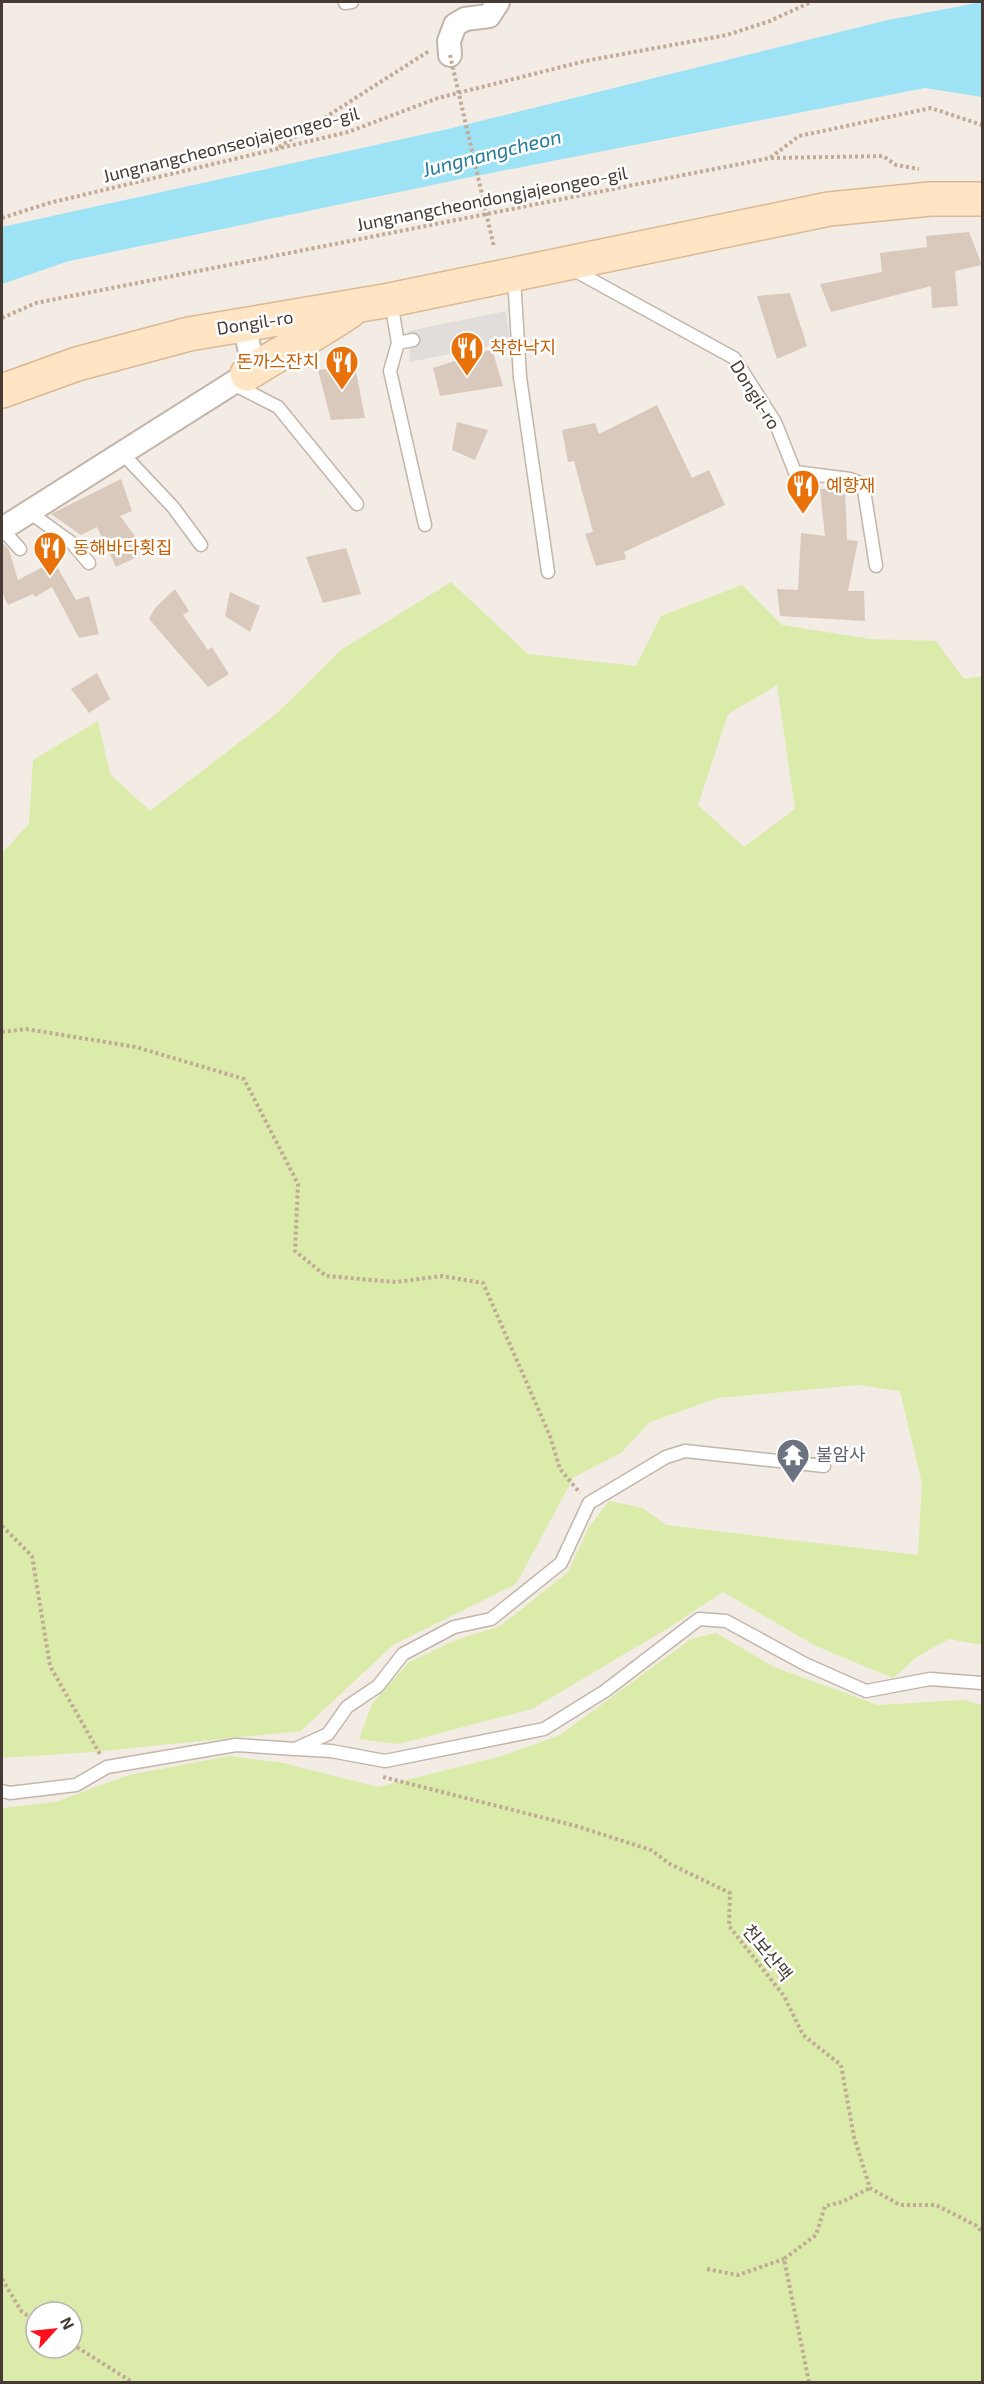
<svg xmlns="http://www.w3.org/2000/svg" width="984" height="2384" font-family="'Exo 2','Noto Sans KR',sans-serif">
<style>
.green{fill:#daebaa;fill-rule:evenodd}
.parking{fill:#e1ddda}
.water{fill:#9de2f5}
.building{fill:#d9c8bc}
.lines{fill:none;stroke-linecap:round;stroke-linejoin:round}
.lane-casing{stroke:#c2b5aa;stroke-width:15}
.street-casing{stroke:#c2b5aa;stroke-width:26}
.secondary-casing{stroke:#dab993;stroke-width:36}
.path{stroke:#c2aa97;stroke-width:4;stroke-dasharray:3 3;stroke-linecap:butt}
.lane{stroke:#fff;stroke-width:12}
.street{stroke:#fff;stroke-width:22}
.secondary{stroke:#ffe5c3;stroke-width:33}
.path-bridge{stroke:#c2aa97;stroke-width:4;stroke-dasharray:3 3;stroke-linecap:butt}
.labels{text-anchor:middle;stroke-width:5;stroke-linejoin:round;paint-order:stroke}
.street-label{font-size:18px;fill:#463b34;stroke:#fff}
.food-label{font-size:18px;fill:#c56008;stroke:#fff;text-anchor:start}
.worship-label{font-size:18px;fill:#5b616d;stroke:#fff;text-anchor:start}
.water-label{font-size:20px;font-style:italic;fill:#237c97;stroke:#fff}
</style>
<rect width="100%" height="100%" fill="#f3ece5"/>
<g class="green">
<path d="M451,582L528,654L636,666L661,616L742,585L782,625L870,639L936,641L964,679L982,676V1645L949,1639L918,1656L893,1678L816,1646L723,1592L670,1627L532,1709L398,1744L359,1739L372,1704L409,1662L456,1640L500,1626L568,1572L589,1527L609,1501L643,1508L666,1525L918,1555L922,1484L900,1391L858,1385L718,1398L650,1422L621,1453L574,1477L516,1584L393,1645L301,1731L92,1752L2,1758V853L29,824L33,760L98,721L110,774L150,811L276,714L341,650ZM777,685L795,809L744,847L698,805L728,714Z"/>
<path d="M716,1633L774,1667L878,1705L964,1700L982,1705V2382H2V1808L55,1802L129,1775L229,1756L283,1763L378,1787L502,1756L560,1735L691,1639ZM36,2312H72V2348H36Z"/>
</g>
<polygon class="parking" points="506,311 510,342 410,362 408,331"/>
<polygon class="water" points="982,2 982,97 925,88 471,177 69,261 2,284 2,227 448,129 888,20"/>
<g class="building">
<polygon points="969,232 982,265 955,271 958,306 932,308 931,286 831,312 820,284 882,272 880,253 927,247 926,236"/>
<polygon points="790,293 807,346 777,359 757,296"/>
<polygon points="492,349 503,386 440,396 433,368"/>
<polygon points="355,366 365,418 331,420 318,370"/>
<polygon points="657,405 692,478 709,470 725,505 624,552 626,559 596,566 585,534 593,532 574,461 568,462 562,430 595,423 599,434"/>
<polygon points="457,422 488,430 475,460 452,450"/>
<polygon points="121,479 132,511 120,516 147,552 116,567 97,527 81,535 51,514"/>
<polygon points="845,488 847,540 858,541 848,591 864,591 865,621 780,616 777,589 798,590 801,533 825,536 820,489"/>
<polygon points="2,542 9,550 18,580 54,561 76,600 89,596 99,634 79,638 52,587 35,597 33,594 8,605 2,592"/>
<polygon points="346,548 361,594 323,603 306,557"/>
<polygon points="175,589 189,611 183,615 208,650 212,647 229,674 208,687 149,619 155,608"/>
<polygon points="230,592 260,606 250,632 225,616"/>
<polygon points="97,673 110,699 89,713 71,689"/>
</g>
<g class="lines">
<g class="lane-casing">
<g id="lane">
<polyline points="345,3 352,2"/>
<polyline points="570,268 734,358 775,422 795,472 850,479 863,484 876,566"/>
<polyline points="514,277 520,377 548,572"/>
<polyline points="391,302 398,343"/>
<polyline points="413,340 398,343 390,371 425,525"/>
<polyline points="233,384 278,407 357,504"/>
<polyline points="122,453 173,507 201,545"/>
<polyline points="29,512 72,543 89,563"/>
<polyline points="2,529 20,549"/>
<polyline points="297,1749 331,1751 385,1761 544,1729 605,1691 699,1619 726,1621 805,1664 866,1691 930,1679 982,1683"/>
<polyline points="2,1791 10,1793 76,1785 107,1767 236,1745 295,1749 328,1734 347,1707 378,1686 403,1654 454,1627 491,1619 561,1563 589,1503 666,1457 685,1451 824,1466"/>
</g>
</g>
<g class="street-casing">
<g id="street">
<polyline points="450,55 449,41 455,25 465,19 489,16 498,2"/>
<polyline points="2,529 247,374 251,356 244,325"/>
</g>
</g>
<g class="secondary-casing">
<g id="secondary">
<path d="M247,374C281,352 317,334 350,311"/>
<polyline points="2,391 77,364 189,334 390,300 829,209 930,199 982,199"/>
</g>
</g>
<g class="path">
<polyline points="279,147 429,51"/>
<polyline points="771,158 883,156 896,165 919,169"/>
<polyline points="2,218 49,203 348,132 438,98 585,61 727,35 770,21 811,2"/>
<polyline points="2,318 36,303 770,158 799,136 931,108 982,125"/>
<polyline points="2,1032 26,1029 136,1047 244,1079 298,1184 295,1251 326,1276 396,1282 442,1276 483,1283 550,1436 560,1469 580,1493"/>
<polyline points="2,1526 32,1556 50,1666 101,1756"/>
<polyline points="383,1777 576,1826 651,1850 670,1864 730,1893 729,1926 784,1996 803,2035 841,2065 854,2137 870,2188 900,2205 936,2205 977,2226 982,2232"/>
<polyline points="707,2269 738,2275 784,2259"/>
<polyline points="2,2279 22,2312 36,2321"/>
<polyline points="72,2344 132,2382"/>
<polyline points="809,2382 784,2259 816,2235 825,2206 842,2202 870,2188"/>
</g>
<use href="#lane" class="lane"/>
<use href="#street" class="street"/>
<use href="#secondary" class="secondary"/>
<polyline class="path-bridge" points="450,55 494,247"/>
</g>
<defs>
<g id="restaurant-pin" transform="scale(1.725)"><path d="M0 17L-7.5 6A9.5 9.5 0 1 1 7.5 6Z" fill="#e8710a" stroke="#fff"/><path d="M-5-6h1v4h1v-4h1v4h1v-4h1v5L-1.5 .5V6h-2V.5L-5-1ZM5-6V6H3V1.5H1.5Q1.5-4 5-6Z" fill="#fff"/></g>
<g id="temple-pin" transform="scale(1.725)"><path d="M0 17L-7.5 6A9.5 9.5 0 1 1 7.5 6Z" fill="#6b7280" stroke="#fff"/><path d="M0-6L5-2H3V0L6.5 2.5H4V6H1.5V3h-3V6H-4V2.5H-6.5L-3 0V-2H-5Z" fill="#fff"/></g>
</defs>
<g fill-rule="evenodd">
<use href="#restaurant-pin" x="467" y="348"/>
<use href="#restaurant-pin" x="342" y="362"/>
<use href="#restaurant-pin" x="803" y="486"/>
<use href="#restaurant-pin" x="50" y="548"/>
<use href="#temple-pin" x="793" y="1455"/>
</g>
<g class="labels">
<g class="street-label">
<text transform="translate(231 145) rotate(-14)" y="6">Jungnangcheonseojajeongeo-gil</text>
<text transform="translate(492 199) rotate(-11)" y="6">Jungnangcheondongjajeongeo-gil</text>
<text transform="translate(255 323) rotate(-9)" y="6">Dongil-ro</text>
<text transform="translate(755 395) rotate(58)" y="6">Dongil-ro</text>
<text transform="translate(767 1953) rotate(51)" y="6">천보산맥</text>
</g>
<g class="food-label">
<text x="490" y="354">착한낙지</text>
<text x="319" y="368" text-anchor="end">돈까스잔치</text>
<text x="826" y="492">예향재</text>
<text x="73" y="554">동해바다횟집</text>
</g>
<g class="worship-label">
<text x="816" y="1461">불암사</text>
</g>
<g class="water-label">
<text transform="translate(492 153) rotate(-14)" y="7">Jungnangcheon</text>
</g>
</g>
<rect width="984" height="2384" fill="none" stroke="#463b34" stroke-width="6"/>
<g transform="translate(54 2330) rotate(63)"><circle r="28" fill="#ffffff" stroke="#b5b1ae" stroke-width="1.5"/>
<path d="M0-4.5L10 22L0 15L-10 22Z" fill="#ff101b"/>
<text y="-9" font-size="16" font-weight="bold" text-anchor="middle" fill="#463b34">N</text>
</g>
</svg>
